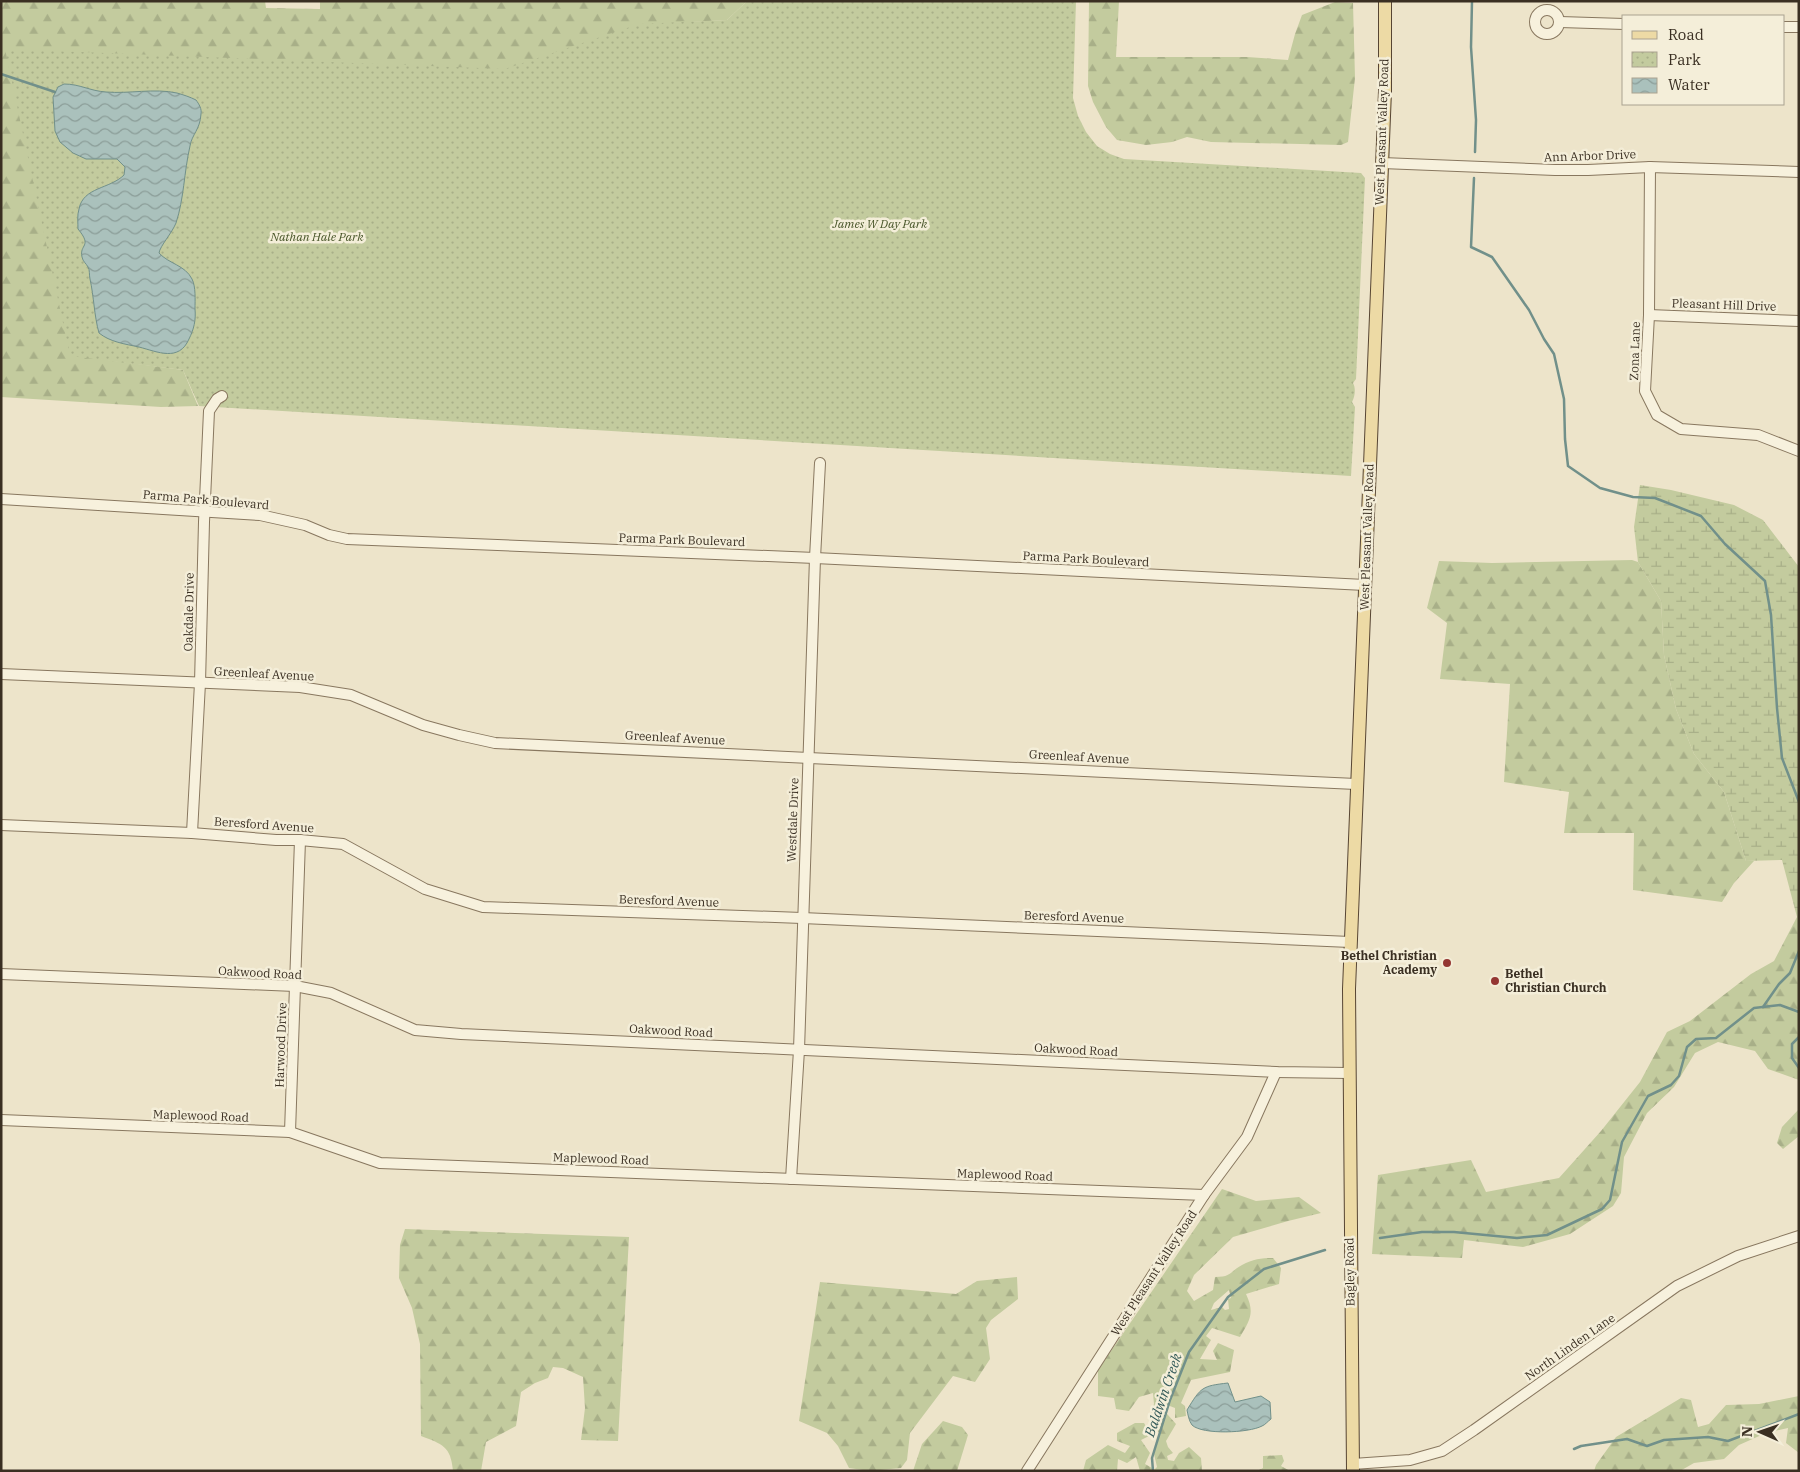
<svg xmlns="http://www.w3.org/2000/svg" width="1800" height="1472" font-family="'IBM Plex Serif',serif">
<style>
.forest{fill:url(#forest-firs);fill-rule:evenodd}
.wetland{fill:url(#wetland-marsh)}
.park{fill:url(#park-dots)}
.water{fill:url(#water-waves);stroke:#71908a}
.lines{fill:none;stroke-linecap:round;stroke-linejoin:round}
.stream{stroke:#71908a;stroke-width:2.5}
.minor-casing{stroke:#88775f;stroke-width:12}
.major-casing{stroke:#574533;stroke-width:14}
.minor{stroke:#f7f1dd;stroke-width:10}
.major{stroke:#eddaa5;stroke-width:12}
.poi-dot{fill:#943632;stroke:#f4eed9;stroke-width:2}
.labels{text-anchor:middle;stroke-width:5;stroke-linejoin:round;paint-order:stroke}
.street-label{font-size:12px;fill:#3a2f22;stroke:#f4eed9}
.park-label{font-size:12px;font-style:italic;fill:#485529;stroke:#f4eed9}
.poi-label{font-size:12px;font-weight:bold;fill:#3a2f22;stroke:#f4eed9;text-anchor:end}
.water-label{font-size:14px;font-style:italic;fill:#325958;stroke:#f4eed9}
</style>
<defs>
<pattern id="forest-firs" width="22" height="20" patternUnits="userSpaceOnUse" patternTransform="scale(1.25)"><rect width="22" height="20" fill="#c3cb9e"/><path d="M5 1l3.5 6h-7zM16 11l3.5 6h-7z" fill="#a8af88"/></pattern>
<pattern id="wetland-marsh" width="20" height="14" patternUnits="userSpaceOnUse" patternTransform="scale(1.25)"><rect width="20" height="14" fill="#c3cb9e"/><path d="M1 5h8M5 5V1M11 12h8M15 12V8" fill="none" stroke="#a8af88"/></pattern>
<pattern id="park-dots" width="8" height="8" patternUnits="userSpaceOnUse" patternTransform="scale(1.25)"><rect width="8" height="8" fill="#c3cb9e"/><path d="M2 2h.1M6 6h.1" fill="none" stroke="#a8af88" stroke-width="1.8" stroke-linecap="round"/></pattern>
<pattern id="water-waves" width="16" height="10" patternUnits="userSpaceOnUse" patternTransform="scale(1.25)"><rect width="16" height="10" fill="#aac1bc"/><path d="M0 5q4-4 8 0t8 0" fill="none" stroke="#8b9d98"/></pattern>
</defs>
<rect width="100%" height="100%" fill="#ede4ca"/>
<g class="forest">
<polygon points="1,1 265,1 266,8 320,9 320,1 747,1 727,20 639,25 70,355 183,370 198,406 161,407 1,397"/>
<polygon points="1089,1 1119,1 1116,57 1247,57 1288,60 1295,34 1302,15 1335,2 1353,3 1355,78 1348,142 1341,145 1211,142 1187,137 1172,142 1146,145 1117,140 1106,127 1093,102 1088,86"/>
<polygon points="1632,560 1638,562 1661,601 1664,655 1676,709 1694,754 1724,792 1746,861 1754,861 1734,883 1722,902 1633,890 1634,833 1564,833 1569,792 1504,782 1510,684 1440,679 1447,623 1427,608 1439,561 1492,563"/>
<polygon points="1797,917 1799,917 1799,1080 1768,1069 1755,1051 1718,1042 1695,1053 1674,1087 1647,1113 1624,1157 1621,1193 1613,1206 1570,1234 1523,1247 1464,1240 1462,1258 1372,1254 1378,1175 1471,1160 1486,1192 1559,1178 1601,1131 1640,1082 1667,1032 1690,1021 1751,974 1774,961"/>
<polygon points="1799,1109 1799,1136 1783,1149 1777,1143 1782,1127"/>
<path d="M1222,1189L1256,1201L1299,1197L1321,1213L1288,1221L1233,1237L1194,1275L1187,1291L1194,1301L1213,1290L1215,1277C1232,1277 1229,1272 1242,1265C1253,1259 1262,1258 1273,1258L1281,1268L1279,1284L1246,1294C1255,1313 1250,1320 1240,1337L1212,1328L1206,1336L1211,1340L1200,1359L1217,1360L1213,1351L1218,1343L1234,1350L1230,1372L1191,1380L1181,1403L1185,1406L1186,1416L1175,1418V1408L1162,1403L1160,1406L1176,1424L1166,1441L1168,1447L1173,1453L1167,1456L1168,1460L1174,1461L1179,1453L1189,1447L1201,1458L1202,1471H1153L1157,1467L1154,1454L1160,1434L1156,1429L1162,1421L1149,1419L1154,1404L1153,1393L1139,1397L1129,1411L1116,1409L1114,1398L1098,1396V1370ZM1229,1290L1231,1298L1228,1299L1229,1309L1225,1310L1222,1307L1211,1310L1214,1303Z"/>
<path d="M405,1229L629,1237L618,1441L581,1440L585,1408L583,1377L563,1368L553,1367L548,1378L535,1383L521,1392L516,1426L486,1442L481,1471H453C451,1446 442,1444 421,1436L420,1344L412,1308L399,1278L400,1245Z"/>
<polygon points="1017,1277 1018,1299 991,1320 986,1328 990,1359 975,1382 953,1376 910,1433 907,1460 901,1468 870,1471 849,1468 838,1446 827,1433 799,1421 820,1282 956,1294 977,1281"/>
<polygon points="1799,1396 1799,1453 1786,1443 1788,1428 1766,1433 1739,1445 1724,1459 1694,1463 1680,1471 1594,1471 1596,1465 1616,1437 1681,1398 1691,1400 1698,1427 1709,1424 1726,1405 1759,1404"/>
<polygon points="943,1421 962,1427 968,1435 957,1471 913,1471 922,1444"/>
<polygon points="1135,1423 1144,1423 1151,1435 1141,1440 1150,1453 1145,1464 1152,1468 1152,1471 1140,1471 1136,1457 1127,1463 1118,1459 1117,1471 1083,1471 1086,1460 1108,1445 1125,1453 1130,1446 1117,1441 1117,1433"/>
<polygon points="1282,1455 1284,1461 1281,1466 1290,1471 1257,1471 1263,1468 1263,1456"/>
</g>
<polygon class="wetland" points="1640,485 1671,490 1734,505 1763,520 1799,567 1799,917 1797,917 1782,860 1746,861 1724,792 1694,754 1676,709 1664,655 1661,601 1638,562 1634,527"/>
<path class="park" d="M747,1H1076L1073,98L1078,116L1086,132L1097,146L1110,154L1124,159L1361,173L1365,178L1356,379L1353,383C1356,388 1355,397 1352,402L1355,407L1351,476L199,406L183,370L70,356L5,49L505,69L639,24L727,20Z"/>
<g class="water">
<path d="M64,84C80,84 90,91 106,92C129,94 154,88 177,93C184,95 190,97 196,100C199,104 202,109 201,114C200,130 192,134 190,146C184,172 184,199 176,223C172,233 160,246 159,253C169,264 185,265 192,279C196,287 195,300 195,309C196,320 194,329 189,339C179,362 158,352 139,347C125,344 110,342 99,333C94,315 94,297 90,279C89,275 90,270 88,267C86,263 83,262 82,257C79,244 93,247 78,229C78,223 77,215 79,209C83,187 110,189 124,175L125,167L117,159H86L73,153L60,142L55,131L53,97L58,87Z"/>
<path d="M1228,1383L1235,1402L1261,1396L1270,1402L1271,1419C1268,1421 1265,1425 1262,1426C1249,1433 1202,1435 1192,1425C1189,1421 1188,1415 1187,1410C1201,1387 1202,1386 1228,1383Z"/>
</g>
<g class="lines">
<g class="stream">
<polyline points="1472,1 1471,47 1476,120 1475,152"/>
<polyline points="1,74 55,92"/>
<polyline points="1474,178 1471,247 1492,257 1529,310 1544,339 1554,354 1564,399 1565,439 1568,466 1600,488 1633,497 1655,498 1701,516 1725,544 1765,581 1771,615 1777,708 1782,758 1799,802"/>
<polyline points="1763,1007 1779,984 1790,973 1799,951"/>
<polyline points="1799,1037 1792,1044 1792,1058 1799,1068"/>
<polyline points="1380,1238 1422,1232 1454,1232 1517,1238 1547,1235 1602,1209 1610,1200 1622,1142 1648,1096 1671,1085 1679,1076 1687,1047 1696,1039 1716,1038 1754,1008 1780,1005 1799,1012"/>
<polyline points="1574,1449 1581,1446 1627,1439 1647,1446 1664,1440 1708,1437 1728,1441 1799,1414"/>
<polyline points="1153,1471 1152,1458 1170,1400 1189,1352 1228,1297 1264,1269 1325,1250"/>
</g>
<g class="minor-casing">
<g id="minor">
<circle cx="1547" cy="22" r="12"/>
<polyline points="1560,22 1624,24"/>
<polyline points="1784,27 1799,27"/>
<polyline points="1382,163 1555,170 1588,170 1650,167 1799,172"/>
<polyline points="1650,167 1649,315 1645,391 1657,415 1681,429 1758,435 1799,451"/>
<polyline points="1649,315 1799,321"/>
<polyline points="1,499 260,515 305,525 329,535 347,539 815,558 1365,585"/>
<polyline points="1,674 300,687 351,695 423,725 459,735 495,743 1356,784"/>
<polyline points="1,825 192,833 276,840 300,840 343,844 425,889 483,907 802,918 1350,942"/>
<polyline points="192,833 200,683 204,522 209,411 217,399 222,396"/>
<polyline points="1,974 295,986 331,993 415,1030 461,1034 1276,1072 1349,1073"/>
<polyline points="1,1120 290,1132 380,1163 1204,1195"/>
<polyline points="290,1132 300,840"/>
<polyline points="791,1179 799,1050 815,558 820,463"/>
<polyline points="1353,1464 1410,1460 1442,1451 1474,1430 1677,1286 1738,1256 1799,1236"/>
<polyline points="1027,1471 1204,1195 1247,1137 1276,1072"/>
</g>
</g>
<g class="major-casing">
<polyline id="major" points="1353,1471 1349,989 1385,91 1385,1"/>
</g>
<use href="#minor" class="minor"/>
<use href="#major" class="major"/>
</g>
<g class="poi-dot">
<circle cx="1447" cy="963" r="5"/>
<circle cx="1495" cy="981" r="5"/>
</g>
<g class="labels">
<g class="street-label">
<text transform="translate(1382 132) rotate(-88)" y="4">West Pleasant Valley Road</text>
<text transform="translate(1590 156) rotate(-2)" y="4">Ann Arbor Drive</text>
<text transform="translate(1724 305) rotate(2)" y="4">Pleasant Hill Drive</text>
<text transform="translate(1635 351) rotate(-88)" y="4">Zona Lane</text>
<text transform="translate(206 500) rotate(5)" y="4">Parma Park Boulevard</text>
<text transform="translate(1367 537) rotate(-88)" y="4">West Pleasant Valley Road</text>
<text transform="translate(682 540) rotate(2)" y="4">Parma Park Boulevard</text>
<text transform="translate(1086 559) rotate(3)" y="4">Parma Park Boulevard</text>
<text transform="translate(189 612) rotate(-89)" y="4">Oakdale Drive</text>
<text transform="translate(264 674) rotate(3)" y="4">Greenleaf Avenue</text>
<text transform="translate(675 738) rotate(3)" y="4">Greenleaf Avenue</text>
<text transform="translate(1079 757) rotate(3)" y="4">Greenleaf Avenue</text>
<text transform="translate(793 820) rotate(-88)" y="4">Westdale Drive</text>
<text transform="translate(264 825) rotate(4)" y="4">Beresford Avenue</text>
<text transform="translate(669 901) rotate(2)" y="4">Beresford Avenue</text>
<text transform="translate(1074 917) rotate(2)" y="4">Beresford Avenue</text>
<text transform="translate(260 973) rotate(3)" y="4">Oakwood Road</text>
<text transform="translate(671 1031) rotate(3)" y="4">Oakwood Road</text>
<text transform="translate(281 1045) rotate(-88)" y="4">Harwood Drive</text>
<text transform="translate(1076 1050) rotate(3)" y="4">Oakwood Road</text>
<text transform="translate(201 1116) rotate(2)" y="4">Maplewood Road</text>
<text transform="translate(601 1159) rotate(2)" y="4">Maplewood Road</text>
<text transform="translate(1005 1175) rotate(2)" y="4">Maplewood Road</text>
<text transform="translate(1350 1272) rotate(-91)" y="4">Bagley Road</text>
<text transform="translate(1154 1273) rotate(-57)" y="4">West Pleasant Valley Road</text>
<text transform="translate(1570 1347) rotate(-35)" y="4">North Linden Lane</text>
</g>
<g class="park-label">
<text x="880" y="228">James W Day Park</text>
<text x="317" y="241">Nathan Hale Park</text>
</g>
<g class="poi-label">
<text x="1437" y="960">Bethel Christian<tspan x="1437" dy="14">Academy</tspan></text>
<text x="1505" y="978" text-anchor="start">Bethel<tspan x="1505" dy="14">Christian Church</tspan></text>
</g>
<g class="water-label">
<text transform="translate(1163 1395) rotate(-71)" y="5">Baldwin Creek</text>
</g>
</g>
<rect width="1800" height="1472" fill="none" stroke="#3a2f22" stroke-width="5"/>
<rect x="1622" y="15" width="162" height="90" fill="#f4eed9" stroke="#aaa290"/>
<rect x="1632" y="31" width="25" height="8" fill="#eddaa5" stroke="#aaa290"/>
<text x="1668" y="40" font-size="15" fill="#3a2f22">Road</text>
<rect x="1632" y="52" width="25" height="15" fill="url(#park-dots)" stroke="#aaa290"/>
<text x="1668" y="65" font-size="15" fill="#3a2f22">Park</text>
<rect x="1632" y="78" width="25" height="15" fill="url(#water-waves)" stroke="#aaa290"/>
<text x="1668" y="90" font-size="15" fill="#3a2f22">Water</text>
<g transform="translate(1760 1432) rotate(272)" stroke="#f4eed9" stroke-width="4" paint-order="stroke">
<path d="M0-4L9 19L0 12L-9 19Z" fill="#3a2f22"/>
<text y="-8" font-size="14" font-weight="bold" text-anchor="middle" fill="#3a2f22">N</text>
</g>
</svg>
